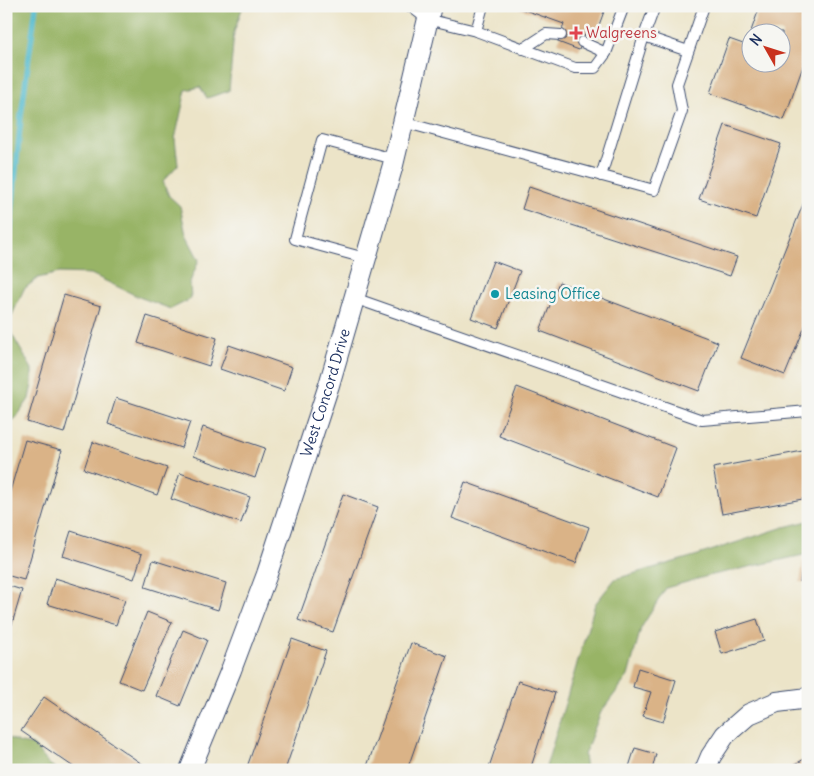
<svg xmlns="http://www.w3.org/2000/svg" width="814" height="776" font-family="Delius,sans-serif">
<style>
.forest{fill:#98b466;stroke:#5a7262}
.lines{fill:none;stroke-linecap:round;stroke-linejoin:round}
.stream{stroke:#4eb8cb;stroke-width:5.5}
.building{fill:#dab387;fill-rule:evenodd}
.service-casing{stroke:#3a4a6e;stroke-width:12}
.minor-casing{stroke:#3a4a6e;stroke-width:22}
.service{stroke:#fff;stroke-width:10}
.minor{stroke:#fff;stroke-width:20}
.health-dot{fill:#e0444e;stroke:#f6f6f2;stroke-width:2}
.culture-dot{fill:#0f9aa8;stroke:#f6f6f2;stroke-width:2}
.labels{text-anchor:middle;stroke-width:5;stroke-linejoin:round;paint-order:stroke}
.health-label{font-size:15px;fill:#be3a42;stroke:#f6f6f2;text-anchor:start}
.culture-label{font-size:15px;fill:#0d838f;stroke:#f6f6f2;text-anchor:start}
.street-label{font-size:15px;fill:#1b2f5e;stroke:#f6f6f2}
</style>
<rect width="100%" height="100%" fill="#f6f6f2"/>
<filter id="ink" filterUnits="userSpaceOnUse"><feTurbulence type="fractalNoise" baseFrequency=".02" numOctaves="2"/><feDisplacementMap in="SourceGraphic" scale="10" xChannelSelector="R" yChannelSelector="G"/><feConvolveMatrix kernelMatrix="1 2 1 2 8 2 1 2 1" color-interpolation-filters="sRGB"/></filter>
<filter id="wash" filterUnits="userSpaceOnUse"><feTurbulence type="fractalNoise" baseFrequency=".0096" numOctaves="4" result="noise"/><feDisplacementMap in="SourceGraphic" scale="20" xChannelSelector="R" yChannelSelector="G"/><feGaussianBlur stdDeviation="1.12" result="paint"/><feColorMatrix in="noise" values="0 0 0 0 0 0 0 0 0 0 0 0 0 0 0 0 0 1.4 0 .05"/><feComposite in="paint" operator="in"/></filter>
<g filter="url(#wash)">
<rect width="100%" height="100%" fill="#ece4c8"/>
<g class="forest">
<polygon points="6,6 243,6 234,32 229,91 207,98 200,87 186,90 175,139 178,165 163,181 169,196 180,206 186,235 199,260 190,282 191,299 171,309 139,297 91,274 59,273 38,278 24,289 7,326 32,369 32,384 29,399 16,418 6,425"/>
<polygon points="808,521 808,554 708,576 666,588 641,628 628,676 601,712 584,755 586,770 545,770 595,604 615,579 698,555 784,527"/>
<polygon points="6,737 21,743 33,745 49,764 58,770 6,770"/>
</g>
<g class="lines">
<polyline class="stream" points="6,277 21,116 36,6"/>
</g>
<g id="blocks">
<g class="building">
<polygon points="520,6 606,6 595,36 586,32 579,50 558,42 564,24 519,8"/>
<path d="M760,6H808V52L784,120L710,93L729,39L746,45ZM752,32H782V62H752Z"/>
<polygon points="725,125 781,144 756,218 699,199"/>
<polygon points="529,187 737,257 730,276 522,209"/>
<polygon points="808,192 808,319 785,375 741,358"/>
<polygon points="493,261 520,271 498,328 471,318"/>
<polygon points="559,282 718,342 699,391 540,331"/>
<polygon points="64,295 101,306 64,433 27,422"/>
<polygon points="147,316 217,338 209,366 138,343"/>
<polygon points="229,345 292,367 284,391 220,369"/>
<polygon points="517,387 676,448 658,497 499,436"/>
<polygon points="116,398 190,422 181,448 108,424"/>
<polygon points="203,427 265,448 255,478 193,456"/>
<polygon points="25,440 62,450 24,580 6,575 6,505"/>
<polygon points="93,442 167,468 157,495 84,469"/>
<polygon points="808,450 808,498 722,514 713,468"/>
<polygon points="180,473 250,497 241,523 171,499"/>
<polygon points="465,482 589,527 576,563 452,518"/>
<polygon points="343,494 378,507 333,632 298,620"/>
<polygon points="71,531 142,554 134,579 63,556"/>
<polygon points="153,560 226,583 218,610 145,587"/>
<polygon points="803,562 808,563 808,583 800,582"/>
<polygon points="55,578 125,600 116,625 47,604"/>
<polygon points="6,585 22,590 7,641 6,641"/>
<polygon points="147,612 172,622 142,690 119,681"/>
<polygon points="757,619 764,641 722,654 715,632"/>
<polygon points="183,630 207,640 180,706 156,696"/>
<polygon points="292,639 326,651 285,770 256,770 247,767"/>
<polygon points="411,643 447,656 407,770 368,770 366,769"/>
<polygon points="638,668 676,680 663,722 643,716 651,692 633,687"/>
<polygon points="518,681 555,693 530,770 488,770"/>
<polygon points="44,697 151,770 78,770 21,731"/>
<polygon points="635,748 656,754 652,770 628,770"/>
<polygon points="806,758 808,760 808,770 785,770"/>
</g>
</g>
</g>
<g filter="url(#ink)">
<use href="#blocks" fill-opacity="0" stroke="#3a4a6e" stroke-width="1"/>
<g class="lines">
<g class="service-casing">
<g id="service">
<polyline points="410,6 427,19 476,31"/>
<polyline points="483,6 476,31 575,68 595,68 606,53 624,6"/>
<polyline points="644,36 688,51"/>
<polyline points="582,42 606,53"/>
<polyline points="523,49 546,34 561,35"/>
<polyline points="403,122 654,190 682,111 677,84 704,6"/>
<polyline points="601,176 644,36 655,6"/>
<polyline points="365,258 295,239 322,140 394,159"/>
<polyline points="354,298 702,420 808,411"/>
</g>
</g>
<g class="minor-casing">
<g id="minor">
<path id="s1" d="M190,770L231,670L267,574L329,385L393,165L431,6"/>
<polyline points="705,770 711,756 725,735 749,714 777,702 808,698"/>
</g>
</g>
<use href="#service" class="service"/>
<use href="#minor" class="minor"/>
</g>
</g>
<path class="health-dot" d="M573.5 25.5h5v5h5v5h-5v5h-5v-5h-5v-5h5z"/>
<circle class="culture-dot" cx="495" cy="294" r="5"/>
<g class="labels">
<g class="health-label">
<text x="586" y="38">Walgreens</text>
</g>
<g class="culture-label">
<text x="505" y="299">Leasing Office</text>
</g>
<g class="street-label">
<text dy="5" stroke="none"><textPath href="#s1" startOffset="401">West Concord Drive</textPath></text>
</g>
</g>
<rect width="814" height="776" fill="none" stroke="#f6f6f2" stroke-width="25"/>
<g transform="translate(766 48) rotate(309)"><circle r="24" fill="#f6f6f2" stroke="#9ea6b7"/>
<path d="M0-4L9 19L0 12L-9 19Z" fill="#c8321e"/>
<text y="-8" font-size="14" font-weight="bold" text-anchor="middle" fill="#1b2f5e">N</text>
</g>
</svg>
